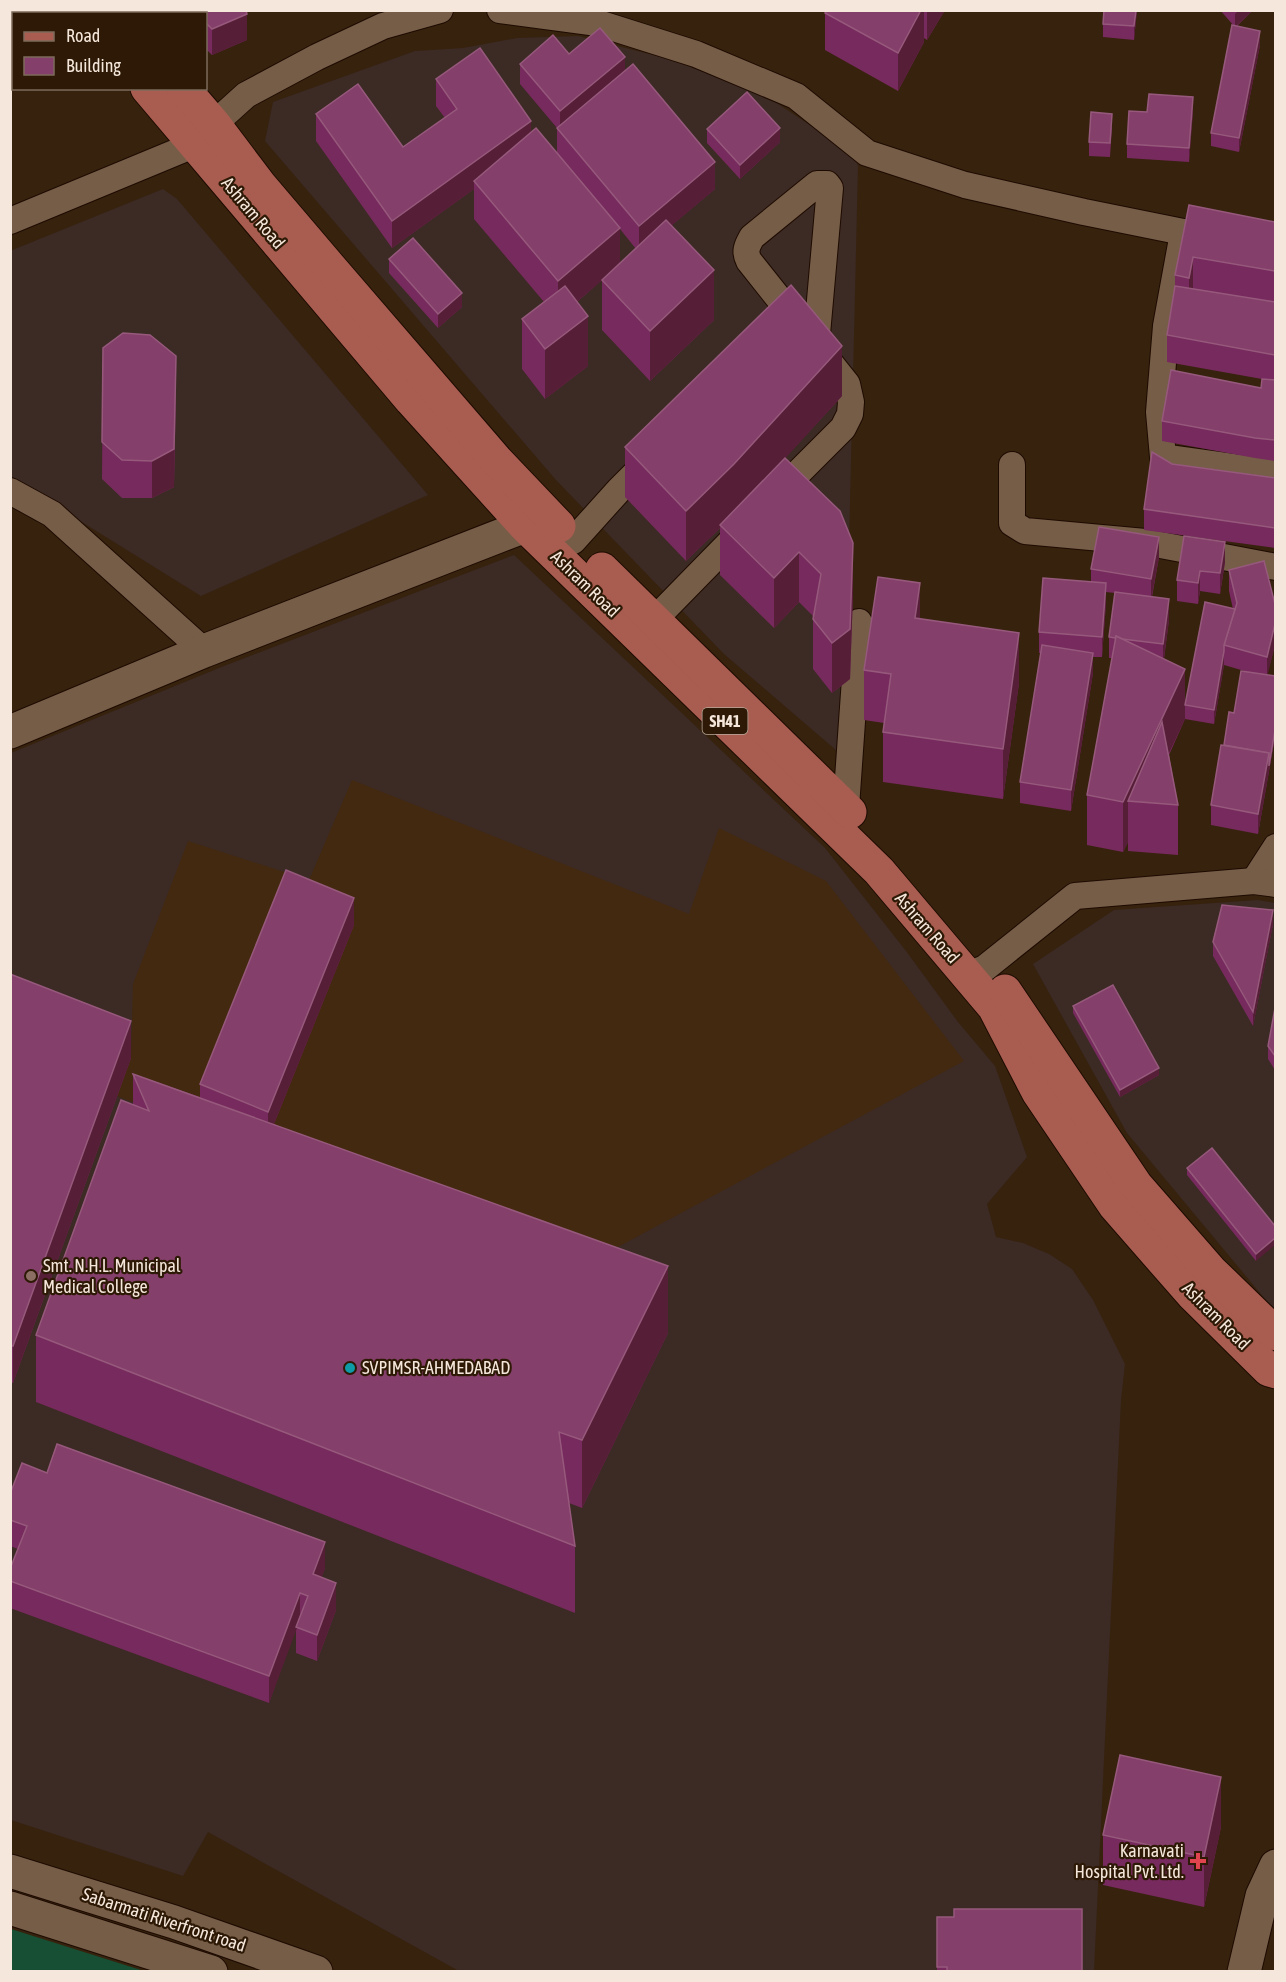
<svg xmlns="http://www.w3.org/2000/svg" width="1286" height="1982" font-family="'Asap Condensed',sans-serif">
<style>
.commercial{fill:#3c2a24}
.built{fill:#43290f}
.green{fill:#164f33}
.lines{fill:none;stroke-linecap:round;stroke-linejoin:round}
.street-casing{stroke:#1e0b00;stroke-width:28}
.secondary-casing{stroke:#1e0b00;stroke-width:35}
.primary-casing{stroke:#1e0b00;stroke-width:35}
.street{stroke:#765d48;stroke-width:26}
.secondary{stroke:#765d48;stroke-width:33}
.primary{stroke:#a85d50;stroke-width:33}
.wall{fill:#772a5d;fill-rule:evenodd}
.shaded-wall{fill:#571e37}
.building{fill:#843f6a;stroke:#96597c;stroke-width:1.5}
.education-dot{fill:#8d6e63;stroke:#2d1905;stroke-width:2}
.culture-dot{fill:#0f9aa8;stroke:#2d1905;stroke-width:2}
.health-dot{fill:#e0444e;stroke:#2d1905;stroke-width:2}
.labels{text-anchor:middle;stroke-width:4.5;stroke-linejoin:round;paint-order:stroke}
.shield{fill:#2d1905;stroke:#b9a99b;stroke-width:1.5}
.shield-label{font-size:16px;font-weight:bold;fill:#f5e7db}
.street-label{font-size:18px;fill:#f5e7db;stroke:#2d1905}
.poi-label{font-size:18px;fill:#f5e7db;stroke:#2d1905;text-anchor:start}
</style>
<rect width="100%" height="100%" fill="#37220e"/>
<g class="commercial">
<polygon points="578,36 657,56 754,88 855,155 858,166 844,757 724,654 556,480 265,141 273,102 415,51 463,48 517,38"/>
<polygon points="163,189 177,199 428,495 201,596 11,478 10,251"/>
<polygon points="514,555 825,848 906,951 958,1022 995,1066 1027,1157 987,1204 996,1237 1023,1243 1049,1254 1072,1269 1093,1300 1125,1364 1121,1400 1094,1971 459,1971 208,1832 183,1876 11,1820 11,753 224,666"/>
<polygon points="1258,900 1275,903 1275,1311 1127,1133 1033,964 1114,910"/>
</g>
<polygon class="built" points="352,780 689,914 719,828 826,881 964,1061 573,1271 117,1096 131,1058 133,984 188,841 309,880"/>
<polygon class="green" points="11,1929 144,1971 11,1971"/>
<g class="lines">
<g class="street-casing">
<g id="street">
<polyline points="500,10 598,23 696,54 796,96 867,153 965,185 1084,212 1183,232 1276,244"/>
<polyline points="10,221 196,144 214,124 246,95 317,57 383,26 440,10"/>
<polyline points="1181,244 1166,326 1159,412 1163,457 1276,473"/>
<polyline points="1012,465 1012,523 1025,531 1145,542 1276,567"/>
<polyline points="10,491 52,514 204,651"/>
<path d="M774,497L843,428L850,414L851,402L847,384L749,261C744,251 747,246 752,237L817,184H827L830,188L816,345"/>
<polyline points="573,541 619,490 650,459"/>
<polyline points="655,619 745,527"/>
<polyline points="846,807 859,622"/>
<polyline points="1254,881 1276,847"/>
<polyline points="967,975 985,968 1075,896 1254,881 1276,884"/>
</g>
</g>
<g class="secondary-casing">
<g id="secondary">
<polyline points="10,732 204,651 525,526 545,514"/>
<polyline points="10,1871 174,1922 316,1972"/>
<polyline points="10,1908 211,1972"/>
<polyline points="1244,1972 1262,1896 1276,1866"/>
</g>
</g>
<g class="primary-casing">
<g id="primary">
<polyline points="75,10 78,14"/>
<polyline points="115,10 118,14"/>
<polyline points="147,88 411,400 525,526 879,871 994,1007 1038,1092 1115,1206 1192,1294 1269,1370 1276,1372"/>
<polyline points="183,88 214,124 260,185 329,266 498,462 559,526"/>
<polyline points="602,569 850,812"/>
<polyline points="1005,991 1136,1185 1211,1271 1276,1334"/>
</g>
</g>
<use href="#street" class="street"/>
<use href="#secondary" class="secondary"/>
<use href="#primary" class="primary"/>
</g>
<g class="wall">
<polygon points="163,10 246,10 247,40 212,55 206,49 206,14 166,14"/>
<polygon points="827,10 945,10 927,40 924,38 924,42 898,91 825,50 825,13"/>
<polygon points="1137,10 1134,40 1103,37 1103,24"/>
<polygon points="1220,10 1253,10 1237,26 1260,45 1239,152 1211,146 1211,133 1234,26"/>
<path d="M569,54L625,71L715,189L672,225L714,320L650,381L602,330V280L577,302L588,366L545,399L522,369V319L544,302L474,219V189L392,248L316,141V114L403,147L445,118L436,106V79L531,132L557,154V128L520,84V64ZM620,229L636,249L620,264Z"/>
<polygon points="1193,111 1189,162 1127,158 1127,144 1147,112"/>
<polygon points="1112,127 1110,157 1089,156 1089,142"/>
<polygon points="707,129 780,142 740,179 707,143"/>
<polygon points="1189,205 1275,222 1275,461 1255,458 1162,441 1162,421 1261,388 1262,379 1167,362 1167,335 1175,286 1175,275"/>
<polygon points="389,259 462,307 438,328 389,273"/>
<polygon points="103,348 176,393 174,487 152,498 122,498 102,479"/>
<polygon points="842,396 785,458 853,593 850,679 832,693 813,669 813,616 799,602 774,628 720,575 720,528 686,561 625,497 625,447"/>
<polygon points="1172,464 1275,478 1275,548 1144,530 1144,509"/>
<polygon points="1184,536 1225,562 1220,594 1200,591 1198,604 1177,601 1177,580"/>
<polygon points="1159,557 1152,597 1169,620 1164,659 1185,705 1233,609 1229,591 1229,570 1275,645 1267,675 1275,737 1258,834 1211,825 1211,805 1224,745 1248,672 1224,665 1214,724 1185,719 1169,755 1178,805 1178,855 1128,851 1128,842 1123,852 1087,845 1087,795 1112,658 1109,658 1109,637 1115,593 1106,592 1106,603 1102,657 1093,657 1093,673 1071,811 1020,803 1020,782 1041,653 1039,653 1039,632 1091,582 1091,569"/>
<polygon points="920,619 1019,683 1003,799 883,782 883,732 884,723 864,720 864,670"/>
<polygon points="1273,924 1253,1026 1213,956 1213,942"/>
<polygon points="354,925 274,1124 668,1333 582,1508 569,1503 575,1546 575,1613 36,1402 36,1335 133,1105 133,1074 200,1097 200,1084"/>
<polygon points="10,974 131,1058 13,1383 10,1382"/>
<polygon points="1073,1006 1159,1075 1120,1097 1073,1013"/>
<polygon points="1275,1008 1275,1070 1268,1059 1268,1046"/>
<polygon points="1187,1168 1275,1226 1256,1261 1187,1175"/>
<polygon points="47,1473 325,1568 321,1578 336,1610 317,1661 296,1653 296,1628 269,1703 10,1608 10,1569 18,1549 10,1546 10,1494"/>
<polygon points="1221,1827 1204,1907 1103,1885 1103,1835"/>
<polygon points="937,1917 1082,1971 937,1971"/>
</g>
<g class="shaded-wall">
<polygon points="921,10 924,10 924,42 898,91 898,53"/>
<polygon points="927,10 945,10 927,40"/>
<polygon points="1136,10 1137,10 1134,40 1134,26"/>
<polygon points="1239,10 1253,10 1235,27 1235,14"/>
<polygon points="247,14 247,40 212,55 212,29"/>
<polygon points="1260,31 1260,45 1239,152 1239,138"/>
<polygon points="625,57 625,77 560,132 560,111"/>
<polygon points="1193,97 1193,111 1189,162 1189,148"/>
<polygon points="531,121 531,147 474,181 474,189 392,248 392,221"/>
<polygon points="780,128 780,142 740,179 740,165"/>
<polygon points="715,162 715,189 639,253 639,226"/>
<polygon points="620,228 620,265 558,318 558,281"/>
<polygon points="1193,257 1193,294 1189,315 1189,278"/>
<polygon points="714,270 714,320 650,381 650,331"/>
<polygon points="462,293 462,307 438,328 438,314"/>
<polygon points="588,316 588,366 545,399 545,349"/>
<polygon points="842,346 842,396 734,514 720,525 720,528 686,561 686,511"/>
<polygon points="176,356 174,487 152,498 152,461"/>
<polygon points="1159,537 1159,557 1151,600 1151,579"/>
<polygon points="1225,542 1225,562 1220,594 1220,573"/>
<polygon points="853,543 853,593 850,679 832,693 832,643"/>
<polygon points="799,552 799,602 774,628 774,578"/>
<polygon points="1200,571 1200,591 1198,604 1198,583"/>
<polygon points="920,583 920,633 915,618"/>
<polygon points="1106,583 1106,603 1102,657 1102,637"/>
<polygon points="1169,599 1169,620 1163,665 1163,644"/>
<polygon points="1275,624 1275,645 1267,677 1267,657"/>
<polygon points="1019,633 1019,683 1003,799 1003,749"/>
<polygon points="1224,651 1224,665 1214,724 1214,710"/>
<polygon points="1093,653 1093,673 1071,811 1071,790"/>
<polygon points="1185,669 1185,719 1146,802 1128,801 1128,842 1123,852 1123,802"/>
<polygon points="1275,730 1275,737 1258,834 1258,814 1269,753"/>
<polygon points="354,898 354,925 268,1139 268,1112"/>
<polygon points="1273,910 1273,924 1253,1026 1253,1012"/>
<polygon points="131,1021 131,1058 13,1383 13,1346"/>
<polygon points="1159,1068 1159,1075 1120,1097 1120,1090"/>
<polygon points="1275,1238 1275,1245 1256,1261 1256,1254"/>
<polygon points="668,1266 668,1333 582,1508 582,1440"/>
<polygon points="325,1542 325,1568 313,1601 313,1574"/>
<polygon points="336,1583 336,1610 317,1661 317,1635"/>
<polygon points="300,1593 300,1620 269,1703 269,1676"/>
<polygon points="1221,1777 1221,1827 1204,1907 1204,1857"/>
</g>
<g class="building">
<polygon points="192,10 246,10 247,14 212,29 206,23 206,14 195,14"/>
<polygon points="827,10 921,10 898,53 825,13"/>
<polygon points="1104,10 1136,10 1134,26 1103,24"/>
<polygon points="1232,25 1260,31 1239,138 1211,133"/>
<polygon points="600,28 625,57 560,111 520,64 553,35 569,54"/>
<polygon points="480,48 531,121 392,221 316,114 358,84 403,147 457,109 436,79"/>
<polygon points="633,64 715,162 639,226 557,128"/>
<polygon points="747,92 780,128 740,165 707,129"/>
<polygon points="1149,94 1193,97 1189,148 1127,144 1129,111 1147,112"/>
<polygon points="1091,112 1112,114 1110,143 1089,142"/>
<polygon points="536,128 620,228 558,281 474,181"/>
<polygon points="1189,205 1275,222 1275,271 1193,257 1189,278 1175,275"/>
<polygon points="666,220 714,270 650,331 602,280"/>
<polygon points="413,238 462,293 438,314 389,259"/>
<polygon points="791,285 842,346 734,464 686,511 625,447"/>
<polygon points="565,286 588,316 545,349 522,319"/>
<polygon points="1175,286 1275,302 1275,355 1167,335"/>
<polygon points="123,333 150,335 176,356 174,449 152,461 122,460 102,442 103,348"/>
<polygon points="1171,370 1261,388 1262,379 1275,380 1275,440 1255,438 1162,421"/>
<polygon points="1152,452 1172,464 1275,478 1275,528 1144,509"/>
<polygon points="785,458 840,511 853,543 850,629 832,643 813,619 821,574 799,552 774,578 720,525"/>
<polygon points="1099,527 1159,537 1151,579 1091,569"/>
<polygon points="1184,536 1225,542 1220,573 1200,571 1198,583 1177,580"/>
<polygon points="1264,561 1275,604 1275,624 1267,657 1224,645 1237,603 1229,570"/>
<polygon points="878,577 920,583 915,618 1019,633 1003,749 883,732 891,674 864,670"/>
<polygon points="1043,578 1106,583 1102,637 1039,632"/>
<polygon points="1115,592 1169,599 1163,644 1122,639 1116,636 1115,638 1109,637"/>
<polygon points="1205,602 1235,609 1224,645 1224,651 1214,710 1185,705"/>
<polygon points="1116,636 1185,669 1123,802 1087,795"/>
<polygon points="1042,645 1093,653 1071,790 1020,782"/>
<polygon points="1241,671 1275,676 1275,730 1269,766 1269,753 1224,745 1229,712 1234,713"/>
<polygon points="1162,722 1178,805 1128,801"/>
<polygon points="1221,745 1269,753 1258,814 1211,805"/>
<polygon points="286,870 354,898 268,1112 200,1084"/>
<polygon points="1222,905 1273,910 1253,1012 1213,942"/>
<polygon points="10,974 131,1021 13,1346 10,1345"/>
<polygon points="1113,985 1159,1068 1120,1090 1073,1006"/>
<polygon points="1275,1008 1275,1056 1268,1046"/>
<polygon points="133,1074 668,1266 582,1440 559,1432 575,1546 36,1335 121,1100 149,1111"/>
<polygon points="1212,1148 1275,1226 1275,1238 1256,1254 1187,1168"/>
<polygon points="57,1444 325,1542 313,1574 336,1583 317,1635 296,1627 308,1596 300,1593 269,1676 10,1581 10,1569 27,1526 10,1520 10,1494 22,1463 47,1473"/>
<polygon points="1120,1755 1221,1777 1204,1857 1103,1835"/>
<polygon points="954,1909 1082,1909 1082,1971 947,1971 947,1967 937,1967 937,1917 954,1917"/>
</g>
<circle class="education-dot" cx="31" cy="1276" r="6"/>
<circle class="culture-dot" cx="350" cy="1368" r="6"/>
<path class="health-dot" d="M1195 1852h6v6h6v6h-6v6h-6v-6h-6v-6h6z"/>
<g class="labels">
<rect class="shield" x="702.5" y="708" width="45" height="26" rx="4.5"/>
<g class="shield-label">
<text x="725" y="727">SH41</text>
</g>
<g class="street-label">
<text transform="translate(253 213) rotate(50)" y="6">Ashram Road</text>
<text transform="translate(585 584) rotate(44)" y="6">Ashram Road</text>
<text transform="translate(927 928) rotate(49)" y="6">Ashram Road</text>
<text transform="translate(1216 1316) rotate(45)" y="6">Ashram Road</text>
<text transform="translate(164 1920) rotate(18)" y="6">Sabarmati Riverfront road</text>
</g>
<g class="poi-label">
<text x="43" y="1272">Smt. N.H.L. Municipal<tspan x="43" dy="21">Medical College</tspan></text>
<text x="362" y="1374">SVPIMSR-AHMEDABAD</text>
<text x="1184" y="1857" text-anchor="end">Karnavati<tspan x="1184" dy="21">Hospital Pvt. Ltd.</tspan></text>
</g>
</g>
<rect width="1286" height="1982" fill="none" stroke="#f5e7db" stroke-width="24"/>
<rect x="12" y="12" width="195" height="78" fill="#2d1905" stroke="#7d6b5b" stroke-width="1.5"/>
<rect x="24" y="32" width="30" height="9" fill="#a85d50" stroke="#7d6b5b" stroke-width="1.5"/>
<text x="66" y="42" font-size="18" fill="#f5e7db">Road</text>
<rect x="24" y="57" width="30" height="18" fill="#843f6a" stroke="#7d6b5b" stroke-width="1.5"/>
<text x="66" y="72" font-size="18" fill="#f5e7db">Building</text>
</svg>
